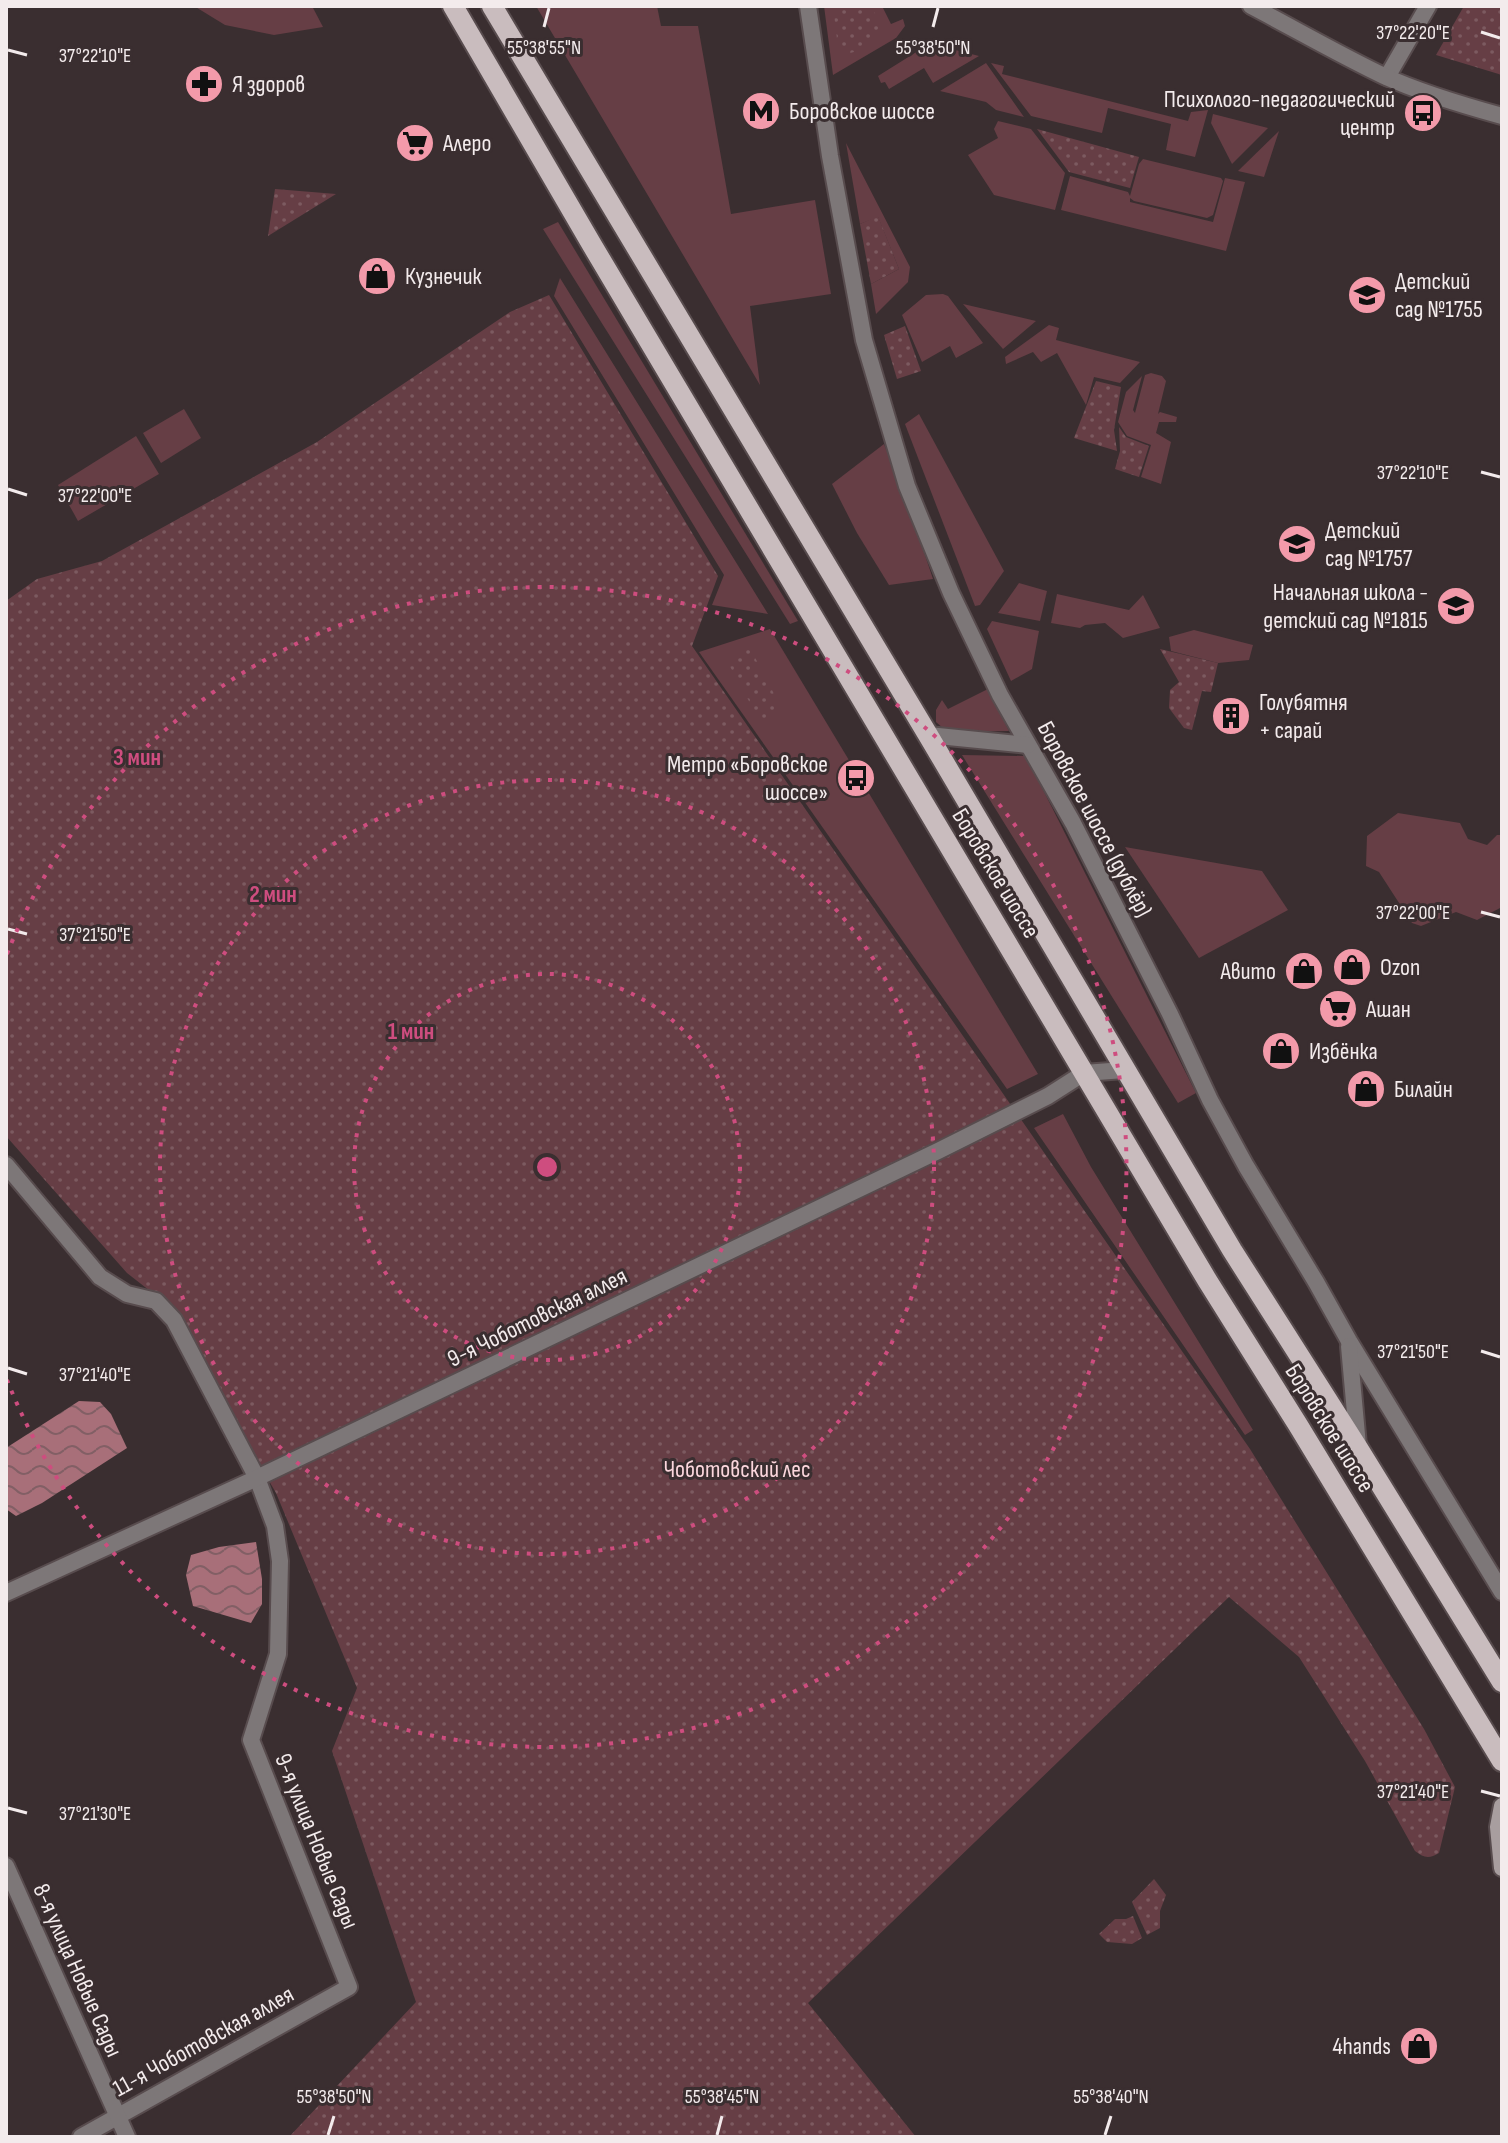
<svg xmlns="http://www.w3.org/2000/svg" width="1508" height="2143" font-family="'Sofia Sans Condensed',sans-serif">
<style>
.grass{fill:#663e45}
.park{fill:url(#park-dots)}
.water{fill:url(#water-waves)}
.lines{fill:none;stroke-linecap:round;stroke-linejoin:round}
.minor-casing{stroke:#584c4e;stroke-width:20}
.tertiary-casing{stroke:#584c4e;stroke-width:20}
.secondary-casing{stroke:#584c4e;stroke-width:20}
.primary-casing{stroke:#584c4e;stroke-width:24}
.minor{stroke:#7d7778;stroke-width:16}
.tertiary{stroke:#7d7778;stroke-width:16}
.secondary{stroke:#a89e9f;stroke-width:16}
.primary{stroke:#c9bcbe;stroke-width:20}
.ticks{fill:none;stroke:#f3ebec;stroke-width:3}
.ring{fill:none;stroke:#ce4d7f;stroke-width:4;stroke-dasharray:4 8}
.labels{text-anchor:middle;stroke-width:6;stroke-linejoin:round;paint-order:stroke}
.poi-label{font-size:24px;fill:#f3ebec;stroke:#3a2e30;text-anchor:start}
.street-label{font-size:24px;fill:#f3ebec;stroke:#3a2e30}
.park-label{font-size:24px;fill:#fbd6dc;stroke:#3a2e30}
.ticks-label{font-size:20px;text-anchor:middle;fill:#f3ebec;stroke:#3a2e30;stroke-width:6;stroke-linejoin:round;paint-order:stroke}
.centre{fill:#ce4d7f;stroke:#3a2e30;stroke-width:4}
.ring-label{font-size:24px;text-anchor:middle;font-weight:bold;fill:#ce4d7f;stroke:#3a2e30;stroke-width:6;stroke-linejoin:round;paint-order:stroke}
</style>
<defs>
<pattern id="park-dots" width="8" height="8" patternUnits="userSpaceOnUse" patternTransform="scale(2)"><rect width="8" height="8" fill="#663e45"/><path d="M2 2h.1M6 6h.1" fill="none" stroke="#7c5a60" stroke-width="1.8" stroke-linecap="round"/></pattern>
<pattern id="water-waves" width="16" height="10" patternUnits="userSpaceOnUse" patternTransform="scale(2)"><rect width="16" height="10" fill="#a86f79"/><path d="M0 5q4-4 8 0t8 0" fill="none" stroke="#825f65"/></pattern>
</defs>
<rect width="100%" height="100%" fill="#3a2e30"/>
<g class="grass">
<polygon points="194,6 312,6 323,27 274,35 225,25"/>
<polygon points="536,6 657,6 661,26 698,26 731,214 815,200 831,294 750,306 760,385"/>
<polygon points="824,6 882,6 891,24 903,19 905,26 896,38 833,75"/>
<polygon points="932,44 979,56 933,83 924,68 889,89 885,82 881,83 878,76 926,46"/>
<polygon points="986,63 1024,117 996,110 986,102 940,91"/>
<polygon points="991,63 1004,66 1002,74 1188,121 1191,112 1208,110 1195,157 1166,150 1171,124 1108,108 1102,133 1031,116"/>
<polygon points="1213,114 1268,128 1232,164 1211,123"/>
<polygon points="998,121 1031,129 1065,173 1055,210 994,195 968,155 998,138 994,129"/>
<polygon points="1279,131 1264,177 1238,171"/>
<polygon points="846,143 910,267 908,282 876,314 871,284 899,269 878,217 860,224"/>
<polygon points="1143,159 1221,178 1223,181 1213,215 1207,218 1134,201 1130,198 1130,202 1213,222 1225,178 1245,182 1226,251 1061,210 1070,176 1128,192 1130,196 1139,164"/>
<polygon points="558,222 798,621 790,624 543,229"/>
<polygon points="560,278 768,614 712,605 724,575 554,296"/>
<polygon points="943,294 948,296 983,343 956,358 950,346 922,362 902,315 926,295"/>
<polygon points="963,304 1036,321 1003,349"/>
<polygon points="1049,325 1059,328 1056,340 1140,362 1120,383 1094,377 1086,405 1057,353 1041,362 1033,352 1006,364 1005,357"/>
<polygon points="1151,373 1162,376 1166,381 1158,414 1160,412 1177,417 1176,422 1159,422 1156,433 1171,442 1161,484 1141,477 1151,445 1127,436 1118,422 1126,392 1142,376 1133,410 1139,419 1135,413 1145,375"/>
<polygon points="184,409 201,438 161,463 143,433"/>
<polygon points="919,414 1004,571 980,605 975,606 905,424"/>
<polygon points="136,436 159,474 78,521 58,485"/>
<polygon points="884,444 912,516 933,579 889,585 857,533 832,484"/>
<polygon points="1019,583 1047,591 1040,621 998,613"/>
<polygon points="1057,594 1129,610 1143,595 1160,628 1123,638 1105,623 1085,625 1080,628 1051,623"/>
<polygon points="992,621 1039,631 1032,669 1011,681 987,629"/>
<polygon points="770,629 1038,1074 1007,1089 699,652"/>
<polygon points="1194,630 1253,645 1249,660 1218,663 1171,651 1169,637"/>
<polygon points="988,689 1009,731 952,732 944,729 936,722 936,710 942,700 948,709"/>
<polygon points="962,755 1026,756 1196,1093 1178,1103"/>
<polygon points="1398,813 1460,823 1468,839 1487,845 1497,835 1502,835 1502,907 1477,920 1456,912 1421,926 1412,923 1379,872 1366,866 1367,836"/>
<polygon points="1125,847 1262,871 1288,910 1199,958"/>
<polygon points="1063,1114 1091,1167 1253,1430 1245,1435 1034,1128"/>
</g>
<g class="park">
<polygon points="833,6 871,6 882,27 865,49 839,56"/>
<polygon points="1464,6 1502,6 1502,75 1436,55"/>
<polygon points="1037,129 1139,157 1130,188 1069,172"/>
<polygon points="275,189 336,194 268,236"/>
<polygon points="878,216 899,269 871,284 860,224"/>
<path d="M549,295L718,576L692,646L1250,1449L1424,1729L1455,1787L1439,1853C1429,1859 1424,1858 1415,1851L1365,1761L1299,1657L1229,1597L808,2003L916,2137H289L416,2002L332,1751L357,1688L276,1493L168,1305L127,1273L6,1136V601L37,579L102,561L317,442L510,312Z"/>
<polygon points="905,326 921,371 897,379 884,335"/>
<polygon points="1096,381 1121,387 1114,430 1117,451 1074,438"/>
<polygon points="1119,427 1126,437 1149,446 1139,477 1115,469 1120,451"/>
<polygon points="750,648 783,711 761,723 727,661"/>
<polygon points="1160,649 1218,663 1211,692 1202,691 1192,730 1184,728 1169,708 1170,690 1179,682"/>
<polygon points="1154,1879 1166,1895 1160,1911 1160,1928 1147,1935 1132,1902"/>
<polygon points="1133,1916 1142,1938 1132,1944 1107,1942 1099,1934 1115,1919 1126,1919"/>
</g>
<g class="water">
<polygon points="79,1401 100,1402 111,1414 127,1448 42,1503 16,1516 6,1509 6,1448"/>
<polygon points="256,1542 262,1579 262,1604 251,1623 193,1606 186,1575 191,1555 219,1547"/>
</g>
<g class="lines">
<g class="minor-casing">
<g id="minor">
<polyline points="808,6 830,156 864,340 907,486 951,593 1000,695 1073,823 1170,1014 1210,1100 1246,1166 1316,1282 1349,1341 1502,1592"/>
<polyline points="1387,77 1428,6"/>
<polyline points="928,735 1028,745"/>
<polyline points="6,1165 100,1277 127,1294 156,1301 174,1320 257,1478 275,1526 280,1561 278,1654 251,1740 349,1987 81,2137"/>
<polyline points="1349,1346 1358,1446"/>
<polyline points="6,1866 127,2137"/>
</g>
</g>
<g class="tertiary-casing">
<g id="tertiary">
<path d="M1251,6C1295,29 1338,54 1384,76C1421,93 1462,105 1502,116"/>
<polyline points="6,1593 257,1478 938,1151 1048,1096 1084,1073 1124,1070"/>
</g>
</g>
<g class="secondary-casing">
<polyline id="secondary" points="1502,1806 1498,1827 1502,1868"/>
</g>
<g class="primary-casing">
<g id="primary">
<polyline points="453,6 592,245 1207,1280 1298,1425 1502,1761"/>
<polyline points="492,6 928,735 1232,1250 1358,1448 1502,1682"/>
</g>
</g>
<use href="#minor" class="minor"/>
<use href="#tertiary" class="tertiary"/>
<use href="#secondary" class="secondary"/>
<use href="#primary" class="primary"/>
</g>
<path class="ticks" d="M544,27L549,8M933,27L938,8M1481,32L1500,38M8,50L27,55M1481,472L1500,477M8,489L27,495M1481,912L1500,917M8,929L27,934M1481,1351L1500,1357M8,1368L27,1374M1481,1791L1500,1796M8,1808L27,1813M328,2135L334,2116M717,2135L722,2116M1105,2135L1111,2116"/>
<g class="ring">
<circle cx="547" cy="1167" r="193"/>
<circle cx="547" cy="1167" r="387"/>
<path d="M7 954A580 580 0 1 1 7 1380"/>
</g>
<defs>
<g id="pharmacy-disc" transform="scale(2)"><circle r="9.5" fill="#f39aaa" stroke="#3a2e30"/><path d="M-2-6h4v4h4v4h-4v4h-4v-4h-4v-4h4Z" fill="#111"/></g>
<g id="metro-disc" transform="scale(2)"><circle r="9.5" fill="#f39aaa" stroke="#3a2e30"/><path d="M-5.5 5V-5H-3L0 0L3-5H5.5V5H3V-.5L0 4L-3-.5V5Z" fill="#111"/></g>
<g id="bus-disc" transform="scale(2)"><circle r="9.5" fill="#f39aaa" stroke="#3a2e30"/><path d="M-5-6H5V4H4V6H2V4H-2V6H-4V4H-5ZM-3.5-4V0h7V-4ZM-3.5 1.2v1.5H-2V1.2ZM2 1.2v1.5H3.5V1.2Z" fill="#111"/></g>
<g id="supermarket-disc" transform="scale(2)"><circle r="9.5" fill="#f39aaa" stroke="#3a2e30"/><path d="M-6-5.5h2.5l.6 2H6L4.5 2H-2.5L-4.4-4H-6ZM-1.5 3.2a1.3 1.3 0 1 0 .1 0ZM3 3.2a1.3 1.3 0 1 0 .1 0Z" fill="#111"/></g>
<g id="shop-disc" transform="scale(2)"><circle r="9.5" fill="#f39aaa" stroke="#3a2e30"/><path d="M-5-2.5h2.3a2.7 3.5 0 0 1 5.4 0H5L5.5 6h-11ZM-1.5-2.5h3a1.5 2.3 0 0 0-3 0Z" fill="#111"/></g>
<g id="school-disc" transform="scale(2)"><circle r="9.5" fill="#f39aaa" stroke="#3a2e30"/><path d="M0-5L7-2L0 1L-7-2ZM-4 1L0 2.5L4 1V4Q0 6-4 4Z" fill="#111"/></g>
<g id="building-disc" transform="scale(2)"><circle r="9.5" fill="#f39aaa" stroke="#3a2e30"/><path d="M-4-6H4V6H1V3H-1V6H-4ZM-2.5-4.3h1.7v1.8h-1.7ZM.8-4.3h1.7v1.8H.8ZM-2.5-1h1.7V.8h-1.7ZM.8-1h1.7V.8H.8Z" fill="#111"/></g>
</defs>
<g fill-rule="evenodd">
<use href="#pharmacy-disc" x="204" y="84"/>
<use href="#metro-disc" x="761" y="111"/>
<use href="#bus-disc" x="1423" y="113"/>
<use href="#supermarket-disc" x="415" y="143"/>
<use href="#shop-disc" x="377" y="276"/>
<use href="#school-disc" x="1367" y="295"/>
<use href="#school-disc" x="1297" y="544"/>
<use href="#school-disc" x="1456" y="606"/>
<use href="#building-disc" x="1231" y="716"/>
<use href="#bus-disc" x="856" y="778"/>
<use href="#shop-disc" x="1352" y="967"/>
<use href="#shop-disc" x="1304" y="971"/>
<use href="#supermarket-disc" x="1338" y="1009"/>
<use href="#shop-disc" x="1281" y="1051"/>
<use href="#shop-disc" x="1366" y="1089"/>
<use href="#shop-disc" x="1419" y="2046"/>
</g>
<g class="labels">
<g class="poi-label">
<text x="232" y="92">Я здоров</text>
<text x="1395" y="107" text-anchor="end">Психолого-педагогический<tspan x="1395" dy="28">центр</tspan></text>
<text x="789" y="119">Боровское шоссе</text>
<text x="443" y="151">Алеро</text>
<text x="405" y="284">Кузнечик</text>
<text x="1395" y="289">Детский<tspan x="1395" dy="28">сад №1755</tspan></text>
<text x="1325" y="538">Детский<tspan x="1325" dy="28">сад №1757</tspan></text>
<text x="1428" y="600" text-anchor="end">Начальная школа -<tspan x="1428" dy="28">детский сад №1815</tspan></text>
<text x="1259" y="710">Голубятня<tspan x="1259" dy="28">+ сарай</tspan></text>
<text x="828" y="772" text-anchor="end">Метро «Боровское<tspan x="828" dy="28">шоссе»</tspan></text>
<text x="1380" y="975">Ozon</text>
<text x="1276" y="979" text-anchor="end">Авито</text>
<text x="1366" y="1017">Ашан</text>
<text x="1309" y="1059">Избёнка</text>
<text x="1394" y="1097">Билайн</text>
<text x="1391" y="2054" text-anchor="end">4hands</text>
</g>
<g class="street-label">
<text transform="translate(1095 819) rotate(62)" y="8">Боровское шоссе (дублёр)</text>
<text transform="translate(996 873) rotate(59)" y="8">Боровское шоссе</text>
<text transform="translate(537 1317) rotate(-26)" y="8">9-я Чоботовская аллея</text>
<text transform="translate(1330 1428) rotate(58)" y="8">Боровское шоссе</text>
<text transform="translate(317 1841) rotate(68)" y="8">9-я улица Новые Сады</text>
<text transform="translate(78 1970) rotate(66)" y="8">8-я улица Новые Сады</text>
<text transform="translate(203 2041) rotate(-29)" y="8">11-я Чоботовская аллея</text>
</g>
<g class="park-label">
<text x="737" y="1477">Чоботовский лес</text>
</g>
</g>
<g class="ticks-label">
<text x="1413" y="39">37°22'20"E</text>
<text x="544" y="54">55°38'55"N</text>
<text x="933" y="54">55°38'50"N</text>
<text x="95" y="62">37°22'10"E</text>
<text x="1413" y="479">37°22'10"E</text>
<text x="95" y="502">37°22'00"E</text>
<text x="1413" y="919">37°22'00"E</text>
<text x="95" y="941">37°21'50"E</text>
<text x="1413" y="1358">37°21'50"E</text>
<text x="95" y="1381">37°21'40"E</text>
<text x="1413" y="1798">37°21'40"E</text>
<text x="95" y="1820">37°21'30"E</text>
<text x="334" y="2103">55°38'50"N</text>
<text x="722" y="2103">55°38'45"N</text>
<text x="1111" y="2103">55°38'40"N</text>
</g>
<circle cx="547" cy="1167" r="12" class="centre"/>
<g class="ring-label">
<text x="137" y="765">3 мин</text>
<text x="273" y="902">2 мин</text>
<text x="411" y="1039">1 мин</text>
</g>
<rect width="1508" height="2143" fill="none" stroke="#f3ebec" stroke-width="16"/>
</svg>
